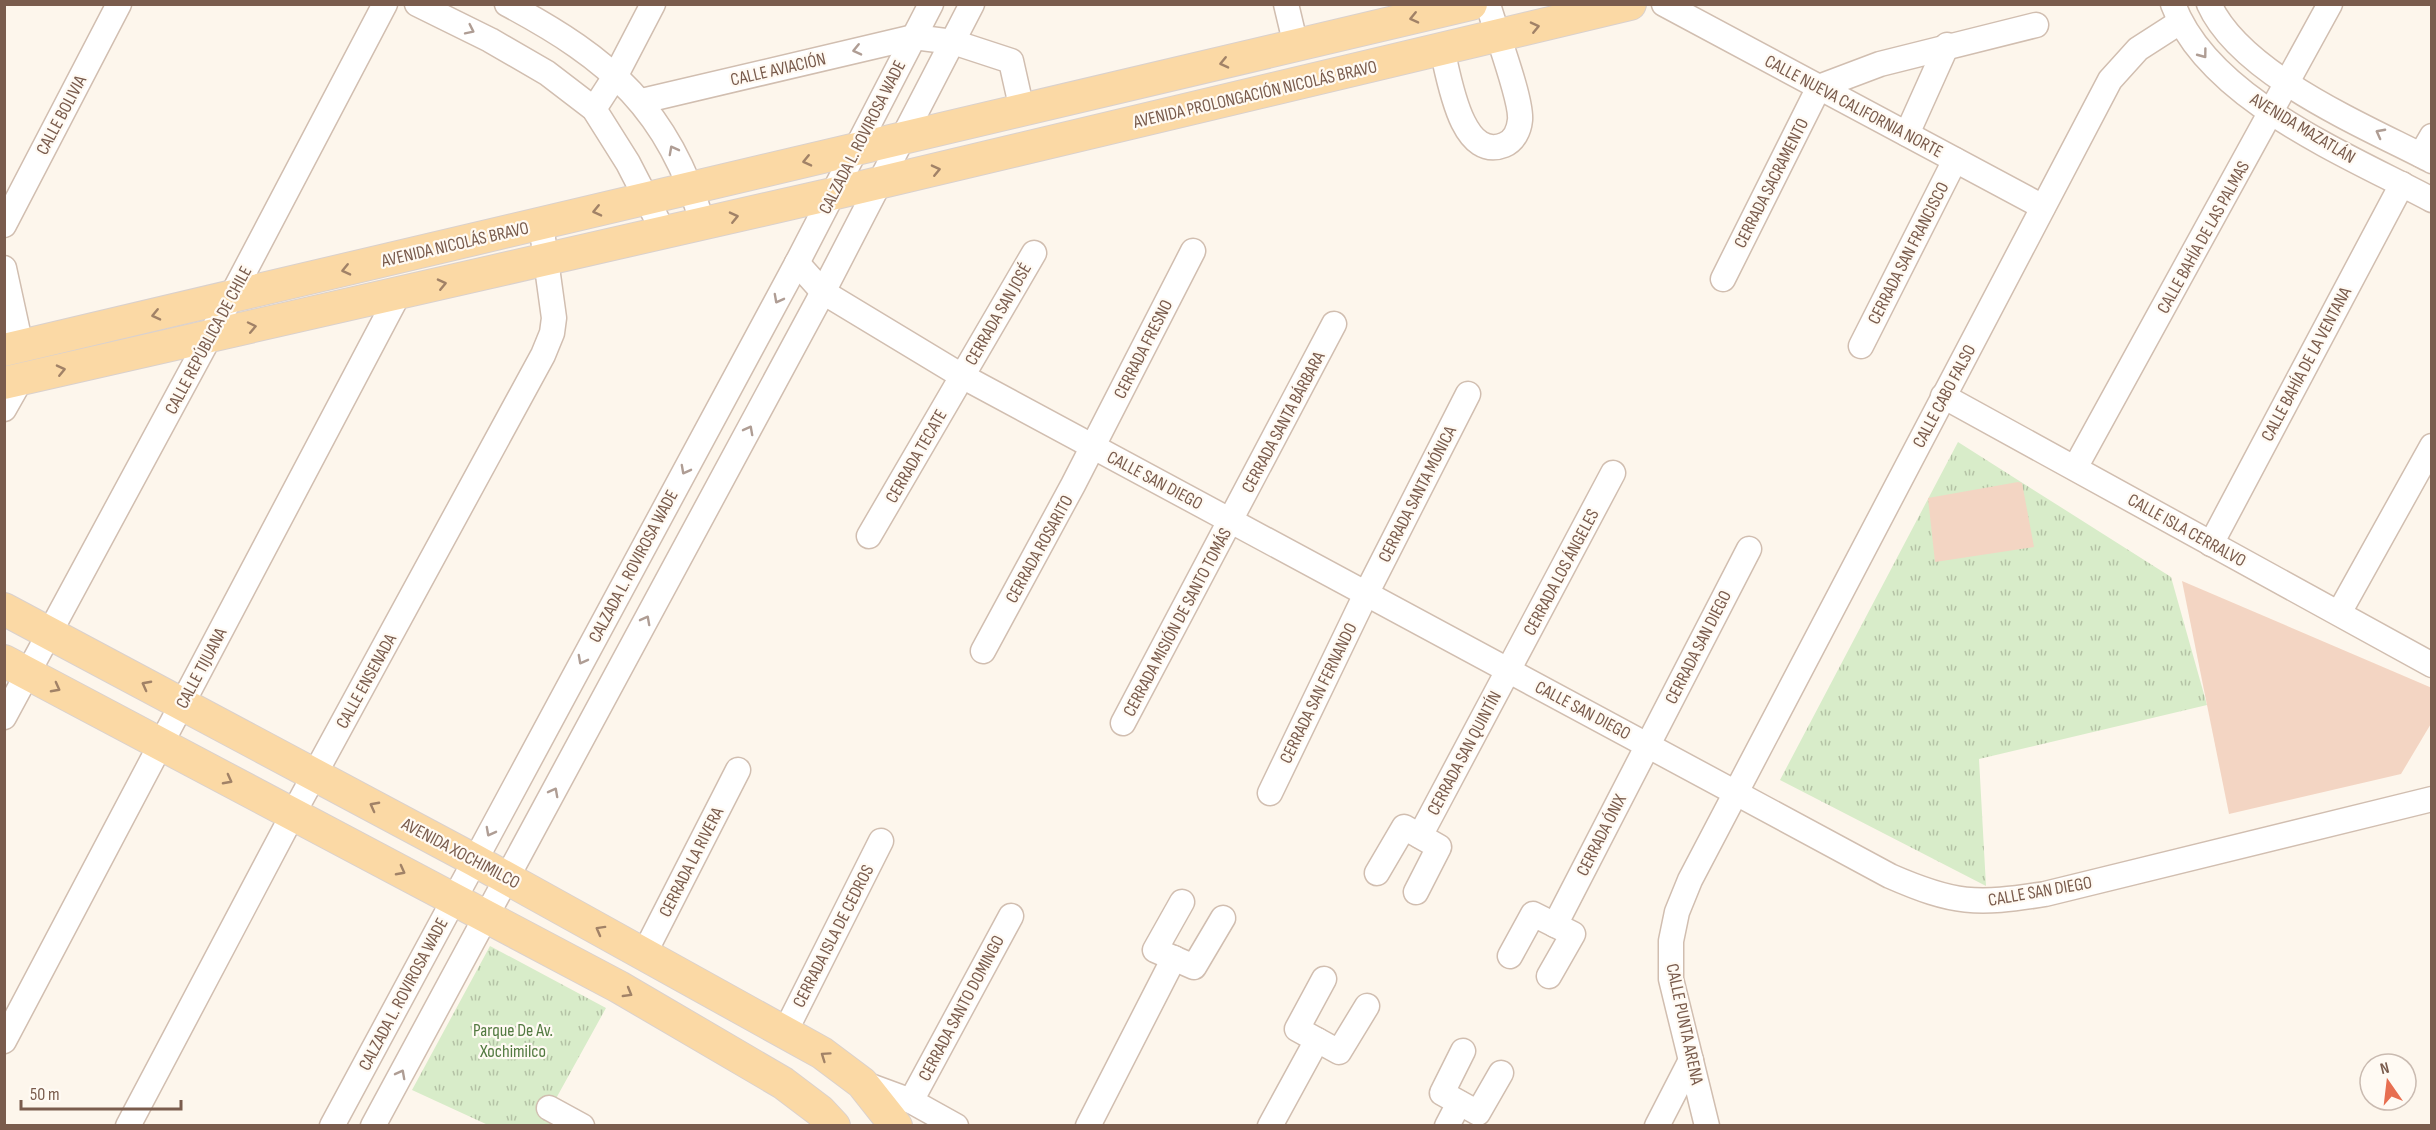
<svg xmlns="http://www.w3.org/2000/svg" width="2436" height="1130" font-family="'Sofia Sans Condensed',sans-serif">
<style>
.park{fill:url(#park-tufts)}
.building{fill:#f3d5c3}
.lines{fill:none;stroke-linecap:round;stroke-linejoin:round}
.minor-casing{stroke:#d1beb0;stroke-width:27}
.major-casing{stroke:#dad1cd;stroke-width:34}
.minor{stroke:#fff;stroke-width:24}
.major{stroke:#fbd9a5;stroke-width:32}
.oneway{stroke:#a18267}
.oneway2{stroke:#af9d94}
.labels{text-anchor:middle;stroke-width:4.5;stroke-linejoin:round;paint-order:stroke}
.street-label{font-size:18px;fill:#7a5c4d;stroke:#fffaf3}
.park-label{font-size:18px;fill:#537a41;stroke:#fffaf3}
</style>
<defs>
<pattern id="park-tufts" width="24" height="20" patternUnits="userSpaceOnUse" patternTransform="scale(1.5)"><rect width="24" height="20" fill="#d8ecc9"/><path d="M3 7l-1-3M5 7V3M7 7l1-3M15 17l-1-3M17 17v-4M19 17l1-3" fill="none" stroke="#b4c2a5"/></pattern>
</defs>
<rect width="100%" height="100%" fill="#fdf6ec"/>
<g class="park">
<polygon points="1958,442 2171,577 2207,705 1979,759 1986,886 1780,780"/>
<polygon points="490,946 606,1008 553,1104 555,1125 488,1125 412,1090"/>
</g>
<g class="building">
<polygon points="2018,482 2022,483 2034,547 1935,562 1928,498"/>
<polygon points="2182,581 2432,688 2432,722 2401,774 2229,814"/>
</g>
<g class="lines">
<g class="minor-casing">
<g id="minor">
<polyline points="417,4 490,40 547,73 594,109 628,163 664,233"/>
<path d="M507,4C612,60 667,109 703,224"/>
<polyline points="1286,4 1296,46"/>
<polyline points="1664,4 2043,207"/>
<path d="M2173,4C2208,99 2348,155 2432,200"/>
<path d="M2209,4C2241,75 2365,126 2432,161"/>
<path d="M1442,49C1449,77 1461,162 1504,145C1514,141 1519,130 1520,120C1522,99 1495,30 1488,4"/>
<polyline points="642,101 914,37 953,42 1011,61 1022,110"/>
<polyline points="594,109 616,75 653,4"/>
<polyline points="1907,134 1947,45"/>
<polyline points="2421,155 2432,136"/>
<polyline points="4,225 119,4"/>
<path d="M797,263L823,292L962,376L1890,876C1954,904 1976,905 2045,894L2432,799"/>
<polyline points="4,268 21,346"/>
<polyline points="1723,279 1819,87 1880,64 2036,25"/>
<polyline points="1861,346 1955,160"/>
<polyline points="1943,396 2432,665"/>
<polyline points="4,409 21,379"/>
<polyline points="2075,468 2330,4"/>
<polyline points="869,536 1034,253"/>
<polyline points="2211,544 2402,184"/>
<polyline points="2339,613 2432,446"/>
<polyline points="983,651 1073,485 1193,251"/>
<polyline points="4,717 231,297 385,4"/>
<polyline points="1123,723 1334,324"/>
<polyline points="1270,793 1366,594 1468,394"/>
<polyline points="1420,836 1613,473"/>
<polyline points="1377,873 1404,827 1439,847 1416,892"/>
<polyline points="1182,902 1155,950 1194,967 1223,918"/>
<polyline points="1555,925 1749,549"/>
<polyline points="644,954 738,770"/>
<polyline points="1510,956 1533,914 1573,934 1549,976"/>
<polyline points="1324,979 1297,1029 1339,1052 1367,1006"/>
<polyline points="785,1032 881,841"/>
<polyline points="4,1041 398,295"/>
<polyline points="1463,1051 1442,1093 1478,1113 1501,1073"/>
<polyline points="862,1083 911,1101 956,1126"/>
<polyline points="911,1101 1011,916"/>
<polyline points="549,1108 582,1126"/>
<polyline points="128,1126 293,814 543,355 552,333 554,318 541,224"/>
<polyline points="332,1126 797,263 931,4"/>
<polyline points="373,1126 823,292 972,4"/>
<polyline points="1088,1126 1174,958"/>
<polyline points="1270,1126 1317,1040"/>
<polyline points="1447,1126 1459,1103"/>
<polyline points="1657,1126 1691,1060"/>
<polyline points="1707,1126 1671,979 1671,941 1677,912 1690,880 2110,80 2138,49 2180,22"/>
</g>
</g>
<g class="major-casing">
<g id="major">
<polyline points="4,350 1471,4"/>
<polyline points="4,383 832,194 1630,4"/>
<polyline points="4,609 474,860 822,1053 862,1083 896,1126"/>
<polyline points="4,661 619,987 783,1083 820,1111 834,1126"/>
</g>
</g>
<use href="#minor" class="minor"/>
<use href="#major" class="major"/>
</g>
<defs><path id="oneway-chevron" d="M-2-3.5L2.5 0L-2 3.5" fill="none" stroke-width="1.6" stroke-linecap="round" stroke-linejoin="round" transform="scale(1.5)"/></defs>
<g class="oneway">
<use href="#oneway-chevron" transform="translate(1414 18) rotate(167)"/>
<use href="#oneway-chevron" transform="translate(1535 27) rotate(-13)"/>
<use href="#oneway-chevron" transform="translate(1224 63) rotate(167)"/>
<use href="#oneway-chevron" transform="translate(807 161) rotate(167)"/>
<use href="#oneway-chevron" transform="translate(936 170) rotate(-13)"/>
<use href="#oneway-chevron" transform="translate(597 211) rotate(167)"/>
<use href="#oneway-chevron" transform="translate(734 217) rotate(-13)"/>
<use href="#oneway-chevron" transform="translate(346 270) rotate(167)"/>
<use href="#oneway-chevron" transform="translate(442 284) rotate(-13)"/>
<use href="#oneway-chevron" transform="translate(156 315) rotate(167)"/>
<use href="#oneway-chevron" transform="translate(252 327) rotate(-12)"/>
<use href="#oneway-chevron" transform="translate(61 370) rotate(-13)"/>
<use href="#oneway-chevron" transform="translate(146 685) rotate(-152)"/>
<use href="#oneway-chevron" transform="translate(56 688) rotate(28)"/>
<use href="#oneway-chevron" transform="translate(228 780) rotate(28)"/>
<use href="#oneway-chevron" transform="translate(374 806) rotate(-152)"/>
<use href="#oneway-chevron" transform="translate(401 871) rotate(28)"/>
<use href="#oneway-chevron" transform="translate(600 930) rotate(-151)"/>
<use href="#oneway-chevron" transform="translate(628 993) rotate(30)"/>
<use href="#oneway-chevron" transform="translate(825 1056) rotate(-145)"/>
</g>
<g class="oneway2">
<use href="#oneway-chevron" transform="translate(470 30) rotate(26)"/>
<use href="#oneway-chevron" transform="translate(857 50) rotate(167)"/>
<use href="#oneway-chevron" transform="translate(2203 54) rotate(53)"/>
<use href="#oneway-chevron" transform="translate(2380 133) rotate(-152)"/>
<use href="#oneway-chevron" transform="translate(673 150) rotate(-118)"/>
<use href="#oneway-chevron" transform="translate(778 299) rotate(118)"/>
<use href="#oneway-chevron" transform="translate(749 430) rotate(-62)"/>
<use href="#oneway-chevron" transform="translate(685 470) rotate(118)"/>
<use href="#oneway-chevron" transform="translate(646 620) rotate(-62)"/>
<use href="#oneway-chevron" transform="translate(582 660) rotate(118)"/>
<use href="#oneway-chevron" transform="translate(554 792) rotate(-62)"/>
<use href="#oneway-chevron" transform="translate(490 832) rotate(118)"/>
<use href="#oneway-chevron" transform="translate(401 1074) rotate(-62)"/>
</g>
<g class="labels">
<g class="street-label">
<text transform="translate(778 69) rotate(-13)" y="6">CALLE AVIACIÓN</text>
<text transform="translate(1255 94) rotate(-13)" y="6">AVENIDA PROLONGACIÓN NICOLÁS BRAVO</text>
<text transform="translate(1854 106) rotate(28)" y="6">CALLE NUEVA CALIFORNIA NORTE</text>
<text transform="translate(61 115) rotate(-62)" y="6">CALLE BOLIVIA</text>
<text transform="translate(2303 128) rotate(31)" y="6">AVENIDA MAZATLÁN</text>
<text transform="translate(862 137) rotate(-63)" y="6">CALZADA L. ROVIROSA WADE</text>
<text transform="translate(1771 183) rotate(-63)" y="6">CERRADA SACRAMENTO</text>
<text transform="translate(2203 237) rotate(-61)" y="6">CALLE BAHÍA DE LAS PALMAS</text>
<text transform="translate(455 244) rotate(-13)" y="6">AVENIDA NICOLÁS BRAVO</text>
<text transform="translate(1908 253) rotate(-63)" y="6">CERRADA SAN FRANCISCO</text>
<text transform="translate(998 314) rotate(-60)" y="6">CERRADA SAN JOSÉ</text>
<text transform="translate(208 340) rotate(-62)" y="6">CALLE REPÚBLICA DE CHILE</text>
<text transform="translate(1143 349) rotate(-63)" y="6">CERRADA FRESNO</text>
<text transform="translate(2306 364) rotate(-62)" y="6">CALLE BAHÍA DE LA VENTANA</text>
<text transform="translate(1944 396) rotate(-62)" y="6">CALLE CABO FALSO</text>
<text transform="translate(1283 422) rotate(-62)" y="6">CERRADA SANTA BÁRBARA</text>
<text transform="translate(916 456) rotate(-60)" y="6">CERRADA TECATE</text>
<text transform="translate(1155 480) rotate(28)" y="6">CALLE SAN DIEGO</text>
<text transform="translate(1417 494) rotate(-63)" y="6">CERRADA SANTA MÓNICA</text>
<text transform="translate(2187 530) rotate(29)" y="6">CALLE ISLA CERRALVO</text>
<text transform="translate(1039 549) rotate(-61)" y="6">CERRADA ROSARITO</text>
<text transform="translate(633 566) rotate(-62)" y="6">CALZADA L. ROVIROSA WADE</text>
<text transform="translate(1561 572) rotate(-62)" y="6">CERRADA LOS ÁNGELES</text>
<text transform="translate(1177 622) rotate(-62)" y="6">CERRADA MISIÓN DE SANTO TOMÁS</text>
<text transform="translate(1698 647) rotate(-63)" y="6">CERRADA SAN DIEGO</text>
<text transform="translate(201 668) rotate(-62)" y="6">CALLE TIJUANA</text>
<text transform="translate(366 681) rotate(-61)" y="6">CALLE ENSENADA</text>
<text transform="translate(1318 693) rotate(-64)" y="6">CERRADA SAN FERNANDO</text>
<text transform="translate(1583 710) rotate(28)" y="6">CALLE SAN DIEGO</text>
<text transform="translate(1464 753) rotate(-62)" y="6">CERRADA SAN QUINTÍN</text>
<text transform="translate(1601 835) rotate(-63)" y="6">CERRADA ÓNIX</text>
<text transform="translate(461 853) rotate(28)" y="6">AVENIDA XOCHIMILCO</text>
<text transform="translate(691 862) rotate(-63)" y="6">CERRADA LA RIVERA</text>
<text transform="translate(2040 891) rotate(-10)" y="6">CALLE SAN DIEGO</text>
<text transform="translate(833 936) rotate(-63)" y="6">CERRADA ISLA DE CEDROS</text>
<text transform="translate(403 994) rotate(-62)" y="6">CALZADA L. ROVIROSA WADE</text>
<text transform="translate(961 1008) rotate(-62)" y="6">CERRADA SANTO DOMINGO</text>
<text transform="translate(1685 1024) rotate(78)" y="6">CALLE PUNTA ARENA</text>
</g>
<g class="park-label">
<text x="513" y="1036">Parque De Av.<tspan x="513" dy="21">Xochimilco</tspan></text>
</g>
</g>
<rect width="2436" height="1130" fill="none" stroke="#7a5c4d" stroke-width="12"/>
<g transform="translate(2388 1082) rotate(346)"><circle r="28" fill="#fffaf3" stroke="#cabbb1" stroke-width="1.5"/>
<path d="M0-4.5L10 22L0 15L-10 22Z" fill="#e76f51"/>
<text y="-9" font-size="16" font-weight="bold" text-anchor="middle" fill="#7a5c4d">N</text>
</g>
<path d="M21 1100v9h160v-9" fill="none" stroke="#7a5c4d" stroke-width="3"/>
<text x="30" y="1100" font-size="18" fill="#7a5c4d" stroke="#fffaf3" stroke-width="4.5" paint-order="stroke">50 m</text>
</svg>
